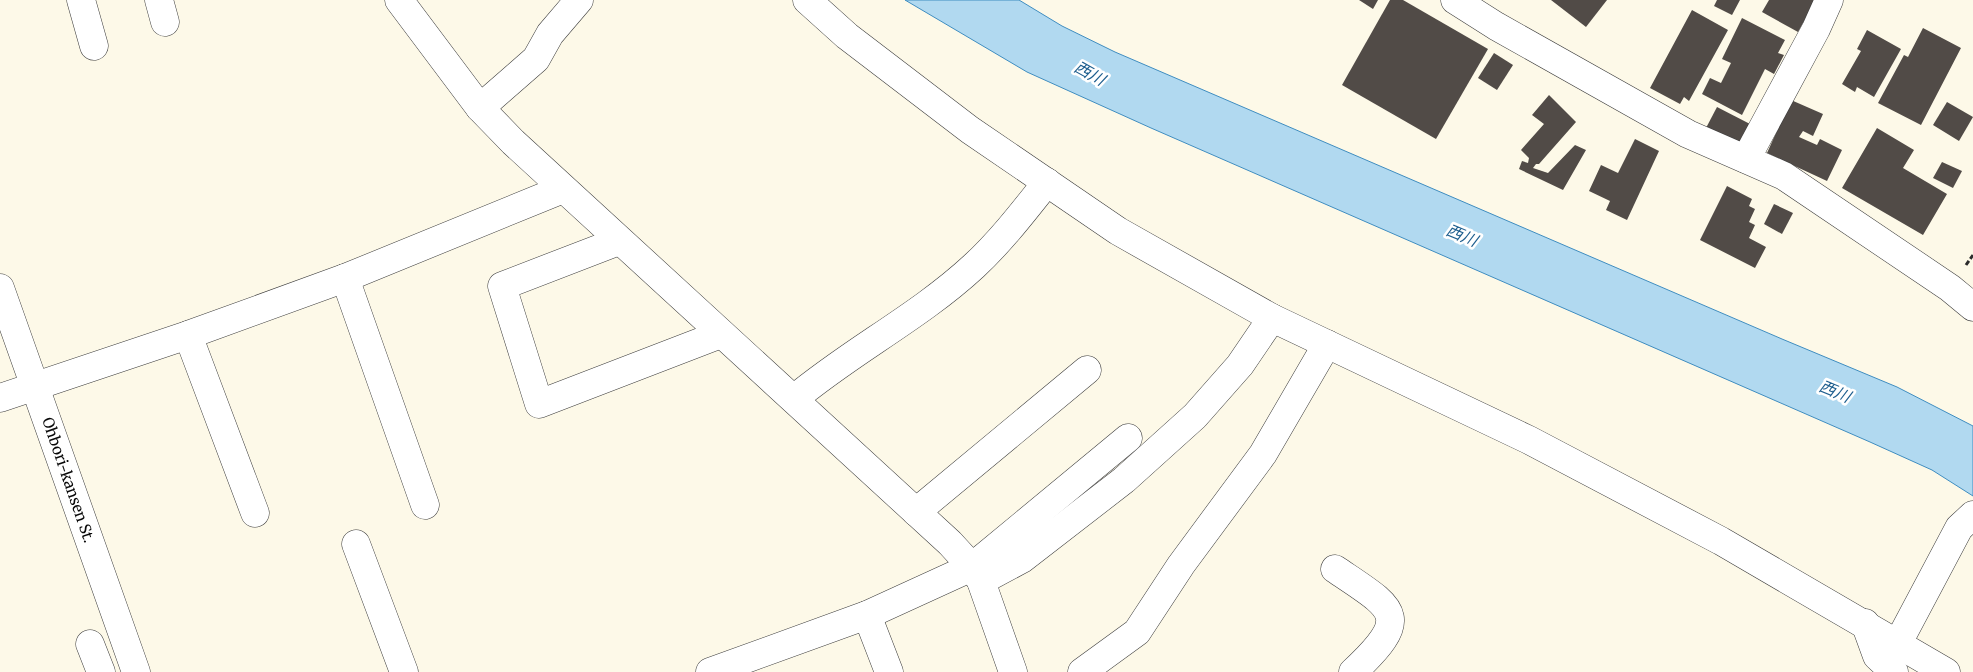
<svg xmlns="http://www.w3.org/2000/svg" width="1973" height="672" font-family="Merriweather,'Noto Sans JP',serif">
<style>
.water{fill:#b1d9f0;stroke:#3f8dc0}
.building{fill:#514b47}
.lines{fill:none;stroke-linecap:round;stroke-linejoin:round}
.minor-casing{stroke:#3c3c3c;stroke-width:29}
.path{stroke:#2b2b2b;stroke-width:3;stroke-dasharray:5 2.5;stroke-linecap:butt}
.minor{stroke:#fff;stroke-width:28}
.labels{text-anchor:middle;stroke-width:5;stroke-linejoin:round;paint-order:stroke}
.street-label{font-size:15px;fill:#090909;stroke:#fff}
.water-label{font-size:16px;font-style:italic;fill:#1f5f8f;stroke:#fff}
</style>
<rect width="100%" height="100%" fill="#fdf9e8"/>
<polygon class="water" points="905,0 1019,0 1062,26 1115,52 1782,339 1897,387 1973,426 1973,496 1932,470 1870,442 1151,128 1027,72"/>
<g class="building">
<polygon points="1359,0 1378,0 1373,9"/>
<polygon points="1390,0 1403,0 1488,49 1436,139 1342,85"/>
<polygon points="1551,0 1607,0 1586,27"/>
<polygon points="1717,0 1740,0 1732,15 1714,6"/>
<polygon points="1769,0 1816,0 1798,32 1762,12"/>
<polygon points="1692,10 1728,30 1689,101 1684,97 1680,104 1650,88"/>
<polygon points="1742,18 1785,40 1778,53 1784,55 1774,74 1765,69 1742,115 1702,94 1710,78 1721,83 1731,63 1722,59"/>
<polygon points="1923,28 1961,48 1921,125 1878,103 1904,55 1908,57"/>
<polygon points="1867,30 1901,49 1874,97 1857,87 1855,92 1842,84 1861,51 1857,49"/>
<polygon points="1494,53 1513,65 1497,90 1478,78"/>
<polygon points="1549,95 1576,122 1539,164 1536,164 1533,168 1548,173 1575,145 1586,150 1563,190 1519,169 1522,161 1528,163 1529,158 1521,150 1544,124 1532,115"/>
<polygon points="1791,100 1823,114 1813,136 1803,131 1799,137 1817,145 1820,139 1842,150 1827,181 1767,153"/>
<polygon points="1947,102 1973,117 1959,141 1933,125"/>
<polygon points="1717,107 1750,124 1740,145 1706,128"/>
<polygon points="1877,128 1914,150 1903,168 1947,194 1923,235 1842,188"/>
<polygon points="1635,139 1659,151 1627,220 1606,210 1610,201 1589,191 1601,165 1618,173"/>
<polygon points="1942,162 1962,171 1953,188 1933,178"/>
<polygon points="1727,186 1752,199 1749,206 1755,209 1749,222 1755,225 1749,238 1766,247 1755,268 1700,240"/>
<polygon points="1774,204 1793,213 1782,234 1764,224"/>
</g>
<g class="lines">
<g class="minor-casing">
<g id="minor">
<polyline points="81,0 94,46"/>
<polyline points="159,0 165,22"/>
<polyline points="399,0 480,108 513,142 950,543 972,567 981,581 1013,672"/>
<polyline points="807,0 847,36 970,130 1118,231 1272,318 1529,440 1721,541 1946,672"/>
<polyline points="1455,0 1496,26 1688,134 1784,176 1950,288 1973,307"/>
<polyline points="480,108 536,59 550,34 579,0"/>
<polyline points="1746,159 1816,29 1829,0"/>
<polyline points="619,241 502,286 539,404 721,334"/>
<polyline points="345,278 425,505"/>
<polyline points="0,288 136,672"/>
<polyline points="188,335 255,513"/>
<polyline points="0,398 188,335 345,278 563,189"/>
<path d="M794,399C851,351 919,317 974,266C1001,241 1024,211 1047,182"/>
<polyline points="916,512 1087,370"/>
<polyline points="356,544 404,672"/>
<path d="M1335,569C1394,609 1414,615 1353,672"/>
<polyline points="981,581 1022,559 1124,480 1195,416 1240,365 1272,318"/>
<polyline points="867,615 889,672"/>
<polyline points="1865,623 1877,656 1894,672"/>
<polyline points="1898,643 1959,528 1973,515"/>
<polyline points="90,644 101,672"/>
<polyline points="710,672 867,615 972,567 1128,438"/>
<polyline points="1082,672 1137,632 1181,565 1263,454 1327,344"/>
</g>
</g>
<polyline class="path" points="1966,265 1973,255"/>
<use href="#minor" class="minor"/>
</g>
<g class="labels">
<g class="street-label">
<text transform="translate(68 480) rotate(71)" y="5">Ohbori-kansen St.</text>
</g>
<g class="water-label">
<text transform="translate(1090 73) rotate(29)" y="6">西川</text>
<text transform="translate(1462 235) rotate(23)" y="6">西川</text>
<text transform="translate(1835 391) rotate(23)" y="6">西川</text>
</g>
</g>
</svg>
